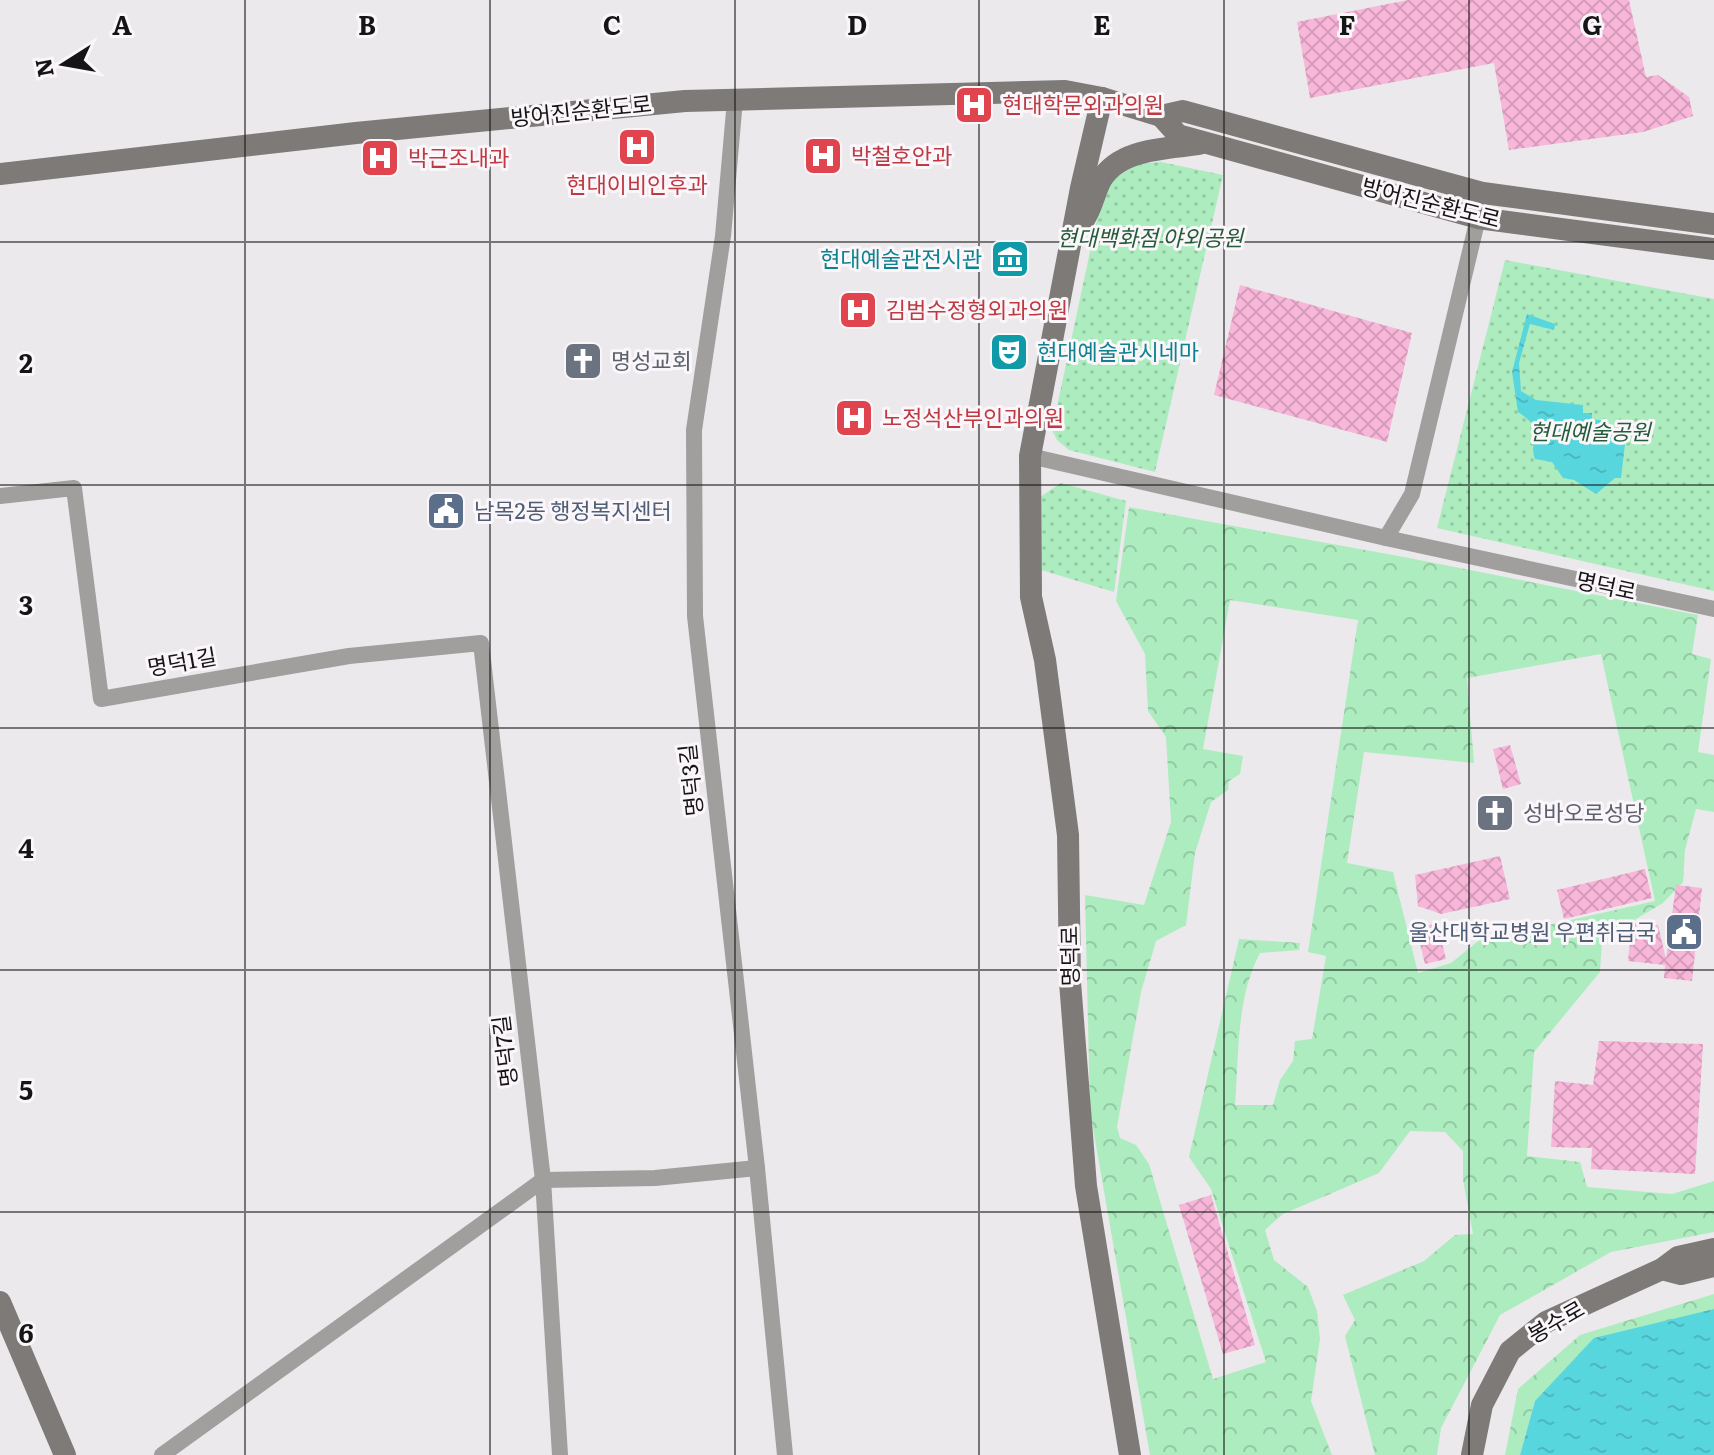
<svg xmlns="http://www.w3.org/2000/svg" width="1714" height="1455" font-family="Literata,'Noto Sans KR',serif">
<style>
.grass{fill:url(#grass-dots)}
.forest{fill:url(#forest-crowns);fill-rule:evenodd}
.water{fill:url(#water-ripples)}
.building{fill:url(#building-cross-hatch)}
.lines{fill:none;stroke-linecap:round;stroke-linejoin:round}
.street{stroke:#a09f9d;stroke-width:16}
.secondary{stroke:#7d7a78;stroke-width:22}
.grid{fill:none;stroke:#161516;stroke-width:2;stroke-opacity:0.55}
.labels{text-anchor:middle;stroke-width:6;stroke-linejoin:round;paint-order:stroke}
.health-label{font-size:22px;fill:#be3a42;stroke:#faf6fa;text-anchor:start}
.street-label{font-size:22px;fill:#161516;stroke:#faf6fa}
.park-label{font-size:22px;font-style:italic;fill:#235d39;stroke:#faf6fa}
.culture-label{font-size:22px;fill:#0d838f;stroke:#faf6fa;text-anchor:end}
.worship-label{font-size:22px;fill:#5b616d;stroke:#faf6fa;text-anchor:start}
.service-label{font-size:22px;fill:#4e5e75;stroke:#faf6fa;text-anchor:start}
.grid-label{font-size:26px;text-anchor:middle;font-weight:bold;fill:#161516;stroke:#faf6fa;stroke-width:6;stroke-linejoin:round;paint-order:stroke}
</style>
<defs>
<pattern id="grass-dots" width="8" height="8" patternUnits="userSpaceOnUse" patternTransform="scale(2)"><rect width="8" height="8" fill="#acecbf"/><path d="M2 2h.1M6 6h.1" fill="none" stroke="#93caa3" stroke-width="1.8" stroke-linecap="round"/></pattern>
<pattern id="forest-crowns" width="20" height="18" patternUnits="userSpaceOnUse" patternTransform="scale(2)"><rect width="20" height="18" fill="#acecbf"/><path d="M2 6a3 3 0 1 1 6 0M12 15a3 3 0 1 1 6 0" fill="none" stroke="#93caa3"/></pattern>
<pattern id="water-ripples" width="26" height="14" patternUnits="userSpaceOnUse" patternTransform="scale(2)"><rect width="26" height="14" fill="#58d6de"/><path d="M2 4q2-2 4 0t4 0M15 11q2-2 4 0t4 0" fill="none" stroke="#4cb7be"/></pattern>
<pattern id="building-cross-hatch" width="8" height="8" patternUnits="userSpaceOnUse" patternTransform="scale(2)"><rect width="8" height="8" fill="#f8b6d9"/><path d="M0 0l8 8M0 8l8-8" fill="none" stroke="#d49cba"/></pattern>
</defs>
<rect width="100%" height="100%" fill="#ece9ed"/>
<g class="grass">
<polygon points="1161,162 1223,175 1155,472 1069,450 1057,440 1052,430 1104,186 1136,164"/>
<polygon points="1505,260 1714,299 1714,591 1437,528"/>
<polygon points="1061,483 1126,501 1114,592 1038,569 1037,499"/>
</g>
<g class="forest">
<path d="M1129,507L1404,557L1698,615L1692,654L1711,659L1698,752L1714,755V812L1696,809L1685,850L1683,882L1663,903L1602,939L1600,972L1534,1052L1527,1156L1580,1162L1587,1187L1672,1194L1714,1181V1232L1611,1252L1500,1315L1441,1428L1437,1455H1375L1345,1336L1355,1320L1343,1295L1424,1261L1455,1235L1473,1234L1463,1180V1151L1445,1132L1410,1131L1379,1173L1283,1214L1265,1230L1274,1260L1308,1287L1317,1311L1320,1339L1311,1401L1332,1455H1150L1090,1111L1085,895L1144,905L1171,822L1166,737L1148,711L1145,654L1116,601ZM1230,600L1358,620L1308,952L1326,956L1312,1039L1295,1041L1293,1061L1280,1080L1273,1105H1235C1239,1055 1236,998 1260,953L1299,950L1300,943L1239,939L1189,1157L1211,1189L1266,1362L1213,1379L1149,1164L1136,1145L1120,1138L1117,1127L1141,992L1156,941L1186,925L1195,853L1211,802L1228,790L1229,781L1240,774L1243,756L1203,749ZM1601,654L1655,901L1478,941L1451,963L1418,973L1393,872L1347,863L1364,752L1474,763L1467,678Z"/>
<polygon points="1714,1294 1714,1309 1699,1314 1535,1401 1520,1455 1505,1455 1518,1389 1580,1335"/>
</g>
<g class="water">
<path d="M1527,314L1555,324L1554,330L1530,324L1519,363L1521,391L1536,400L1583,405V413H1592V419L1605,421V425L1616,432L1619,425L1627,427L1621,478H1615L1596,494L1574,480L1563,478L1552,462L1535,459C1527,437 1549,432 1518,412L1512,372Z"/>
<polygon points="1714,1309 1714,1455 1520,1455 1535,1401 1594,1338"/>
</g>
<g class="building">
<polygon points="1408,0 1629,0 1646,77 1658,75 1689,97 1693,116 1643,132 1509,150 1494,63 1310,98 1297,22"/>
<polygon points="1240,285 1412,333 1387,442 1214,395"/>
<polygon points="1510,745 1521,784 1503,789 1493,749"/>
<polygon points="1500,856 1510,899 1441,914 1418,906 1415,875"/>
<polygon points="1645,869 1652,898 1564,919 1557,890"/>
<polygon points="1676,885 1702,888 1692,981 1664,978 1665,965 1628,961 1632,923 1658,925 1666,959"/>
<polygon points="1437,923 1446,959 1425,964 1416,928"/>
<polygon points="1599,1041 1703,1044 1695,1174 1591,1169 1592,1148 1551,1147 1555,1081 1593,1085"/>
<polygon points="1211,1195 1255,1345 1223,1354 1179,1205"/>
</g>
<g class="lines">
<g class="street">
<polyline points="735,100 723,236 694,430 695,616 757,1168 785,1455"/>
<polyline points="1030,456 1386,538 1714,609"/>
<polyline points="0,496 74,488 101,699 349,656 481,643 543,1180 560,1455"/>
<polyline points="1386,538 1412,494 1478,218"/>
<polyline points="162,1455 543,1180 655,1178 757,1168"/>
</g>
<g class="secondary">
<polyline points="1102,98 1081,188 1030,456 1031,597 1045,660 1068,835 1070,982 1086,1186 1130,1455"/>
<polyline points="1161,116 1178,135 1478,218 1714,249"/>
<polyline points="0,174 356,133 685,101 1065,91 1102,98 1161,116 1183,111 1483,193 1714,224"/>
<path d="M1083,221C1092,209 1094,193 1101,180C1120,148 1167,149 1199,144"/>
<polyline points="1662,1269 1681,1274 1714,1266"/>
<polyline points="0,1302 65,1455"/>
<polyline points="1472,1455 1482,1405 1510,1351 1546,1322 1662,1269 1678,1257 1714,1249"/>
</g>
</g>
<path class="grid" d="M245,0V1455M490,0V1455M735,0V1455M979,0V1455M1224,0V1455M1469,0V1455M0,242H1714M0,485H1714M0,728H1714M0,970H1714M0,1212H1714"/>
<defs>
<g id="hospital-square" transform="scale(2)"><rect x="-9" y="-9" width="18" height="18" rx="4" fill="#e0444e" stroke="#faf6fa"/><path d="M-5-5h3v3.5h4V-5h3V5h-3V1.5h-4V5h-3Z" fill="#fff"/></g>
<g id="museum-square" transform="scale(2)"><rect x="-9" y="-9" width="18" height="18" rx="4" fill="#0f9aa8" stroke="#faf6fa"/><path d="M0-6L6-3V-2H-6V-3ZM-5-1h2V3h-2ZM-1-1h2V3h-2ZM3-1h2V3H3ZM-6 4H6V6H-6Z" fill="#fff"/></g>
<g id="theatre-square" transform="scale(2)"><rect x="-9" y="-9" width="18" height="18" rx="4" fill="#0f9aa8" stroke="#faf6fa"/><path d="M-5-5.5Q0-4 5-5.5V0Q5 5 0 6Q-5 5-5 0ZM-3.3-2.5H-1v1.5H-3.3ZM1-2.5H3.3v1.5H1ZM-2.8 1Q0 5.5 2.8 1Z" fill="#fff"/></g>
<g id="church-square" transform="scale(2)"><rect x="-9" y="-9" width="18" height="18" rx="4" fill="#6b7280" stroke="#faf6fa"/><path d="M-1.2-6h2.4v3.5h3.3v2.4h-3.3V6h-2.4V-.1h-3.3v-2.4h3.3Z" fill="#fff"/></g>
<g id="civic-square" transform="scale(2)"><rect x="-9" y="-9" width="18" height="18" rx="4" fill="#5c6f8a" stroke="#faf6fa"/><path d="M-.6-6.5H3V-4.5H.6V-3L4-1V1h2V6H-6V1h2V-1L-.6-3ZM-1.2 2.5V6h2.4V2.5Z" fill="#fff"/></g>
</defs>
<g fill-rule="evenodd">
<use href="#hospital-square" x="974" y="105"/>
<use href="#hospital-square" x="637" y="147"/>
<use href="#hospital-square" x="823" y="156"/>
<use href="#hospital-square" x="380" y="158"/>
<use href="#museum-square" x="1010" y="259"/>
<use href="#hospital-square" x="858" y="310"/>
<use href="#theatre-square" x="1009" y="352"/>
<use href="#church-square" x="583" y="361"/>
<use href="#hospital-square" x="854" y="418"/>
<use href="#civic-square" x="446" y="511"/>
<use href="#church-square" x="1495" y="813"/>
<use href="#civic-square" x="1684" y="932"/>
</g>
<g class="labels">
<g class="health-label">
<text x="1002" y="113">현대학문외과의원</text>
<text x="851" y="164">박철호안과</text>
<text x="408" y="166">박근조내과</text>
<text x="637" y="193" text-anchor="middle">현대이비인후과</text>
<text x="886" y="318">김범수정형외과의원</text>
<text x="882" y="426">노정석산부인과의원</text>
</g>
<g class="street-label">
<text transform="translate(581 111) rotate(-6)" y="8">방어진순환도로</text>
<text transform="translate(1431 203) rotate(14)" y="8">방어진순환도로</text>
<text transform="translate(1606 586) rotate(12)" y="8">명덕로</text>
<text transform="translate(182 662) rotate(-10)" y="8">명덕1길</text>
<text transform="translate(691 780) rotate(-96)" y="8">명덕3길</text>
<text transform="translate(1070 956) rotate(-91)" y="8">명덕로</text>
<text transform="translate(505 1051) rotate(-97)" y="8">명덕7길</text>
<text transform="translate(1556 1322) rotate(-30)" y="8">봉수로</text>
</g>
<g class="park-label">
<text x="1150" y="246">현대백화점 야외공원</text>
<text x="1590" y="440">현대예술공원</text>
</g>
<g class="culture-label">
<text x="982" y="267">현대예술관전시관</text>
<text x="1037" y="360" text-anchor="start">현대예술관시네마</text>
</g>
<g class="worship-label">
<text x="611" y="369">명성교회</text>
<text x="1523" y="821">성바오로성당</text>
</g>
<g class="service-label">
<text x="474" y="519">남목2동 행정복지센터</text>
<text x="1656" y="940" text-anchor="end">울산대학교병원 우편취급국</text>
</g>
</g>
<g class="grid-label">
<text x="122" y="35">A</text>
<text x="367" y="35">B</text>
<text x="612" y="35">C</text>
<text x="857" y="35">D</text>
<text x="1102" y="35">E</text>
<text x="1347" y="35">F</text>
<text x="1592" y="35">G</text>
<text x="26" y="373">2</text>
<text x="26" y="615">3</text>
<text x="26" y="858">4</text>
<text x="26" y="1100">5</text>
<text x="26" y="1343">6</text>
</g>
<g transform="translate(64 64) rotate(259)" stroke="#faf6fa" stroke-width="6" paint-order="stroke">
<path d="M0-6L14 30L0 20L-14 30Z" fill="#161516"/>
<text y="-12" font-size="22" font-weight="bold" text-anchor="middle" fill="#161516">N</text>
</g>
</svg>
